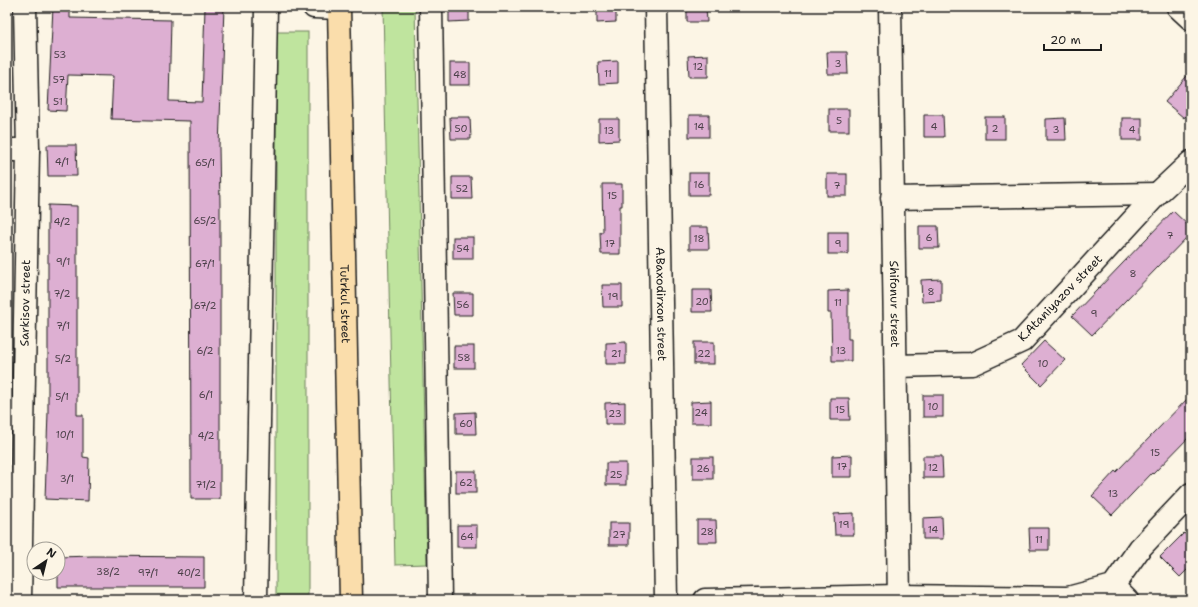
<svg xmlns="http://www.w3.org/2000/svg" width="1198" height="607" font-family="'Shantell Sans',sans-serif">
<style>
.green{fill:#bfe49e;stroke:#6e805d}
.building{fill:#ddafd2;stroke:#1c1c1c}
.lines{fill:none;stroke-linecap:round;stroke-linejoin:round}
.minor-casing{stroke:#1c1c1c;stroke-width:25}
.major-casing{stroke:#1c1c1c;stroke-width:25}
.minor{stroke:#fcf5e5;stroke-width:22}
.major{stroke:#faddab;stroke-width:22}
.labels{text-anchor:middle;stroke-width:3;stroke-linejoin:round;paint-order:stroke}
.number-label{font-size:10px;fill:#4c414a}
.street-label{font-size:12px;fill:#1c1c1c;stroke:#fcf5e5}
</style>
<rect width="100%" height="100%" fill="#fcf5e5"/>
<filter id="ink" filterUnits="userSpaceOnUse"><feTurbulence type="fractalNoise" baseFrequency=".025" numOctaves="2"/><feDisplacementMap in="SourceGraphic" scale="8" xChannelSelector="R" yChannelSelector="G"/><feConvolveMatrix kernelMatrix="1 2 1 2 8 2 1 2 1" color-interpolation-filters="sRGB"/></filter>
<g filter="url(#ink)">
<g class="green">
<polygon points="383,7 415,7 427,564 395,565"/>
<rect x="276" y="32" width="32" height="563"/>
</g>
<g class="building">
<polygon points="53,7 70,7 70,18 171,20 169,101 202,102 205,7 224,7 219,147 220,205 220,499 191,499 190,121 111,119 113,76 68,75 66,111 48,110"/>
<polygon points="449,7 469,7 469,21 449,22"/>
<polygon points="597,7 616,7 616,22 597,23"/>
<polygon points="687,7 706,7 707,22 687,22"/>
<polygon points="827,52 847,52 848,74 828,74"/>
<polygon points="708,55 708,77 689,77 688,56"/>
<polygon points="618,61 618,83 599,84 598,62"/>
<rect x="450" y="63" width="20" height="22"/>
<polygon points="1191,71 1191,110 1184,118 1165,102"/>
<rect x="829" y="109" width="20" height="22"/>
<rect x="689" y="115" width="20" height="22"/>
<polygon points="924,115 943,115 944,137 924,137"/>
<polygon points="450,117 470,117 471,139 451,139"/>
<rect x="985" y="117" width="20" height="22"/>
<polygon points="1065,118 1066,140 1046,140 1046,119"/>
<rect x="1122" y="118" width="20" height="22"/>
<polygon points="599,119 619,119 619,140 599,141"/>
<polygon points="47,145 76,145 77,176 48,176"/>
<rect x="689" y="173" width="20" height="22"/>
<rect x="827" y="174" width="20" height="22"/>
<polygon points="452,177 471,177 472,199 452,199"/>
<polygon points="602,184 622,184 622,206 620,206 620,254 601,254 600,232 603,232"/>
<polygon points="48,205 77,206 77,415 83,415 83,457 89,458 88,501 45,499 48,412"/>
<polygon points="1173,211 1191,228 1191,233 1092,335 1072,316"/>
<polygon points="919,226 938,226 939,248 919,248"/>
<polygon points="689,227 708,227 709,249 689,249"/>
<rect x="828" y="232" width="20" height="22"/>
<rect x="453" y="237" width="20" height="22"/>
<polygon points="941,279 941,301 922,302 921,280"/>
<polygon points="602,285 622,285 622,307 603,307"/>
<polygon points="692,290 711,290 712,312 692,312"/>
<polygon points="848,290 848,339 851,339 851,361 832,361 831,313 828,313 828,291"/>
<polygon points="453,293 473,293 473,315 454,315"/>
<polygon points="1044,341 1065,360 1041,385 1021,365"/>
<polygon points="626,342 626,364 606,364 606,343"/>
<rect x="694" y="342" width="20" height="22"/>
<rect x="454" y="346" width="20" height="22"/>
<rect x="923" y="395" width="20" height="22"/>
<polygon points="1191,395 1191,435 1153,474 1152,473 1112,515 1092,496 1115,471 1116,472"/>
<polygon points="830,398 849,398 850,420 830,420"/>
<polygon points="711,401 711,423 691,423 691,402"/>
<polygon points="625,402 625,424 605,424 605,403"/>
<polygon points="475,412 476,434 456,434 456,413"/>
<polygon points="852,455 852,477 832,477 832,456"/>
<polygon points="923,456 942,456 943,478 923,478"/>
<rect x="693" y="457" width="20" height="22"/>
<rect x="606" y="463" width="20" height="22"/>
<rect x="456" y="471" width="20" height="22"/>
<polygon points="854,513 854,535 835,535 834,514"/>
<polygon points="942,517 943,539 923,539 923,518"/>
<polygon points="697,520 716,520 717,542 697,542"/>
<rect x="609" y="523" width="20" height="22"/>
<rect x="457" y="525" width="20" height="22"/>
<polygon points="1029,528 1049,528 1049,550 1030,550"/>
<polygon points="1184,533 1191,540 1191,566 1180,577 1160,557"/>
<polygon points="93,556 204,557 204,587 58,587 58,557"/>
</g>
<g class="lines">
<g class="minor-casing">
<g id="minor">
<polyline points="314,7 339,8"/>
<polyline points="431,7 440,600"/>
<path id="s1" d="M656,7L666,600"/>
<path id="s2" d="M890,7L899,600"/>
<polyline points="1178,7 1191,19"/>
<polyline points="7,150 28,150"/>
<polyline points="892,198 1157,194"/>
<polyline points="896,366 972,364 1022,341 1157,194 1191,162"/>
<polyline points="1113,586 1127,600"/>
<path id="s3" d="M20,600L28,150L25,7"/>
<polyline points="256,600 266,7"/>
<polyline points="705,600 898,596 1068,598 1113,586 1140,548 1191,494"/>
</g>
</g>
<g class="major-casing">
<g id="major">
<path id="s4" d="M339,7L351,600"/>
</g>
</g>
<use href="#minor" class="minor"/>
<use href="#major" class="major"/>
</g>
</g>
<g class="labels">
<g class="number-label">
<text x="60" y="58">53</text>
<text x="838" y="67">3</text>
<text x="698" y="70">12</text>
<text x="608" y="77">11</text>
<text x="460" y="78">48</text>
<text x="59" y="83">57</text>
<text x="58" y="105">51</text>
<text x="839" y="124">5</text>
<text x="699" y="130">14</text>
<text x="934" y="130">4</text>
<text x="461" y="132">50</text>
<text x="995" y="132">2</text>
<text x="1056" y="133">3</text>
<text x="1132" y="133">4</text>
<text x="609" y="134">13</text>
<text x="62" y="165">4/1</text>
<text x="205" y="166">65/1</text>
<text x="699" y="188">16</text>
<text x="837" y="189">7</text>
<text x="462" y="192">52</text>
<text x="612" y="199">15</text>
<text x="205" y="224">65/2</text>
<text x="62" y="225">4/2</text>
<text x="1170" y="239">7</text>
<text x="929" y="241">6</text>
<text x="699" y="242">18</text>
<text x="610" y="247">17</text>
<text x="838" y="247">9</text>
<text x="463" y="252">54</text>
<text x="63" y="265">9/1</text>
<text x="205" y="267">67/1</text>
<text x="1133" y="277">8</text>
<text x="931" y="295">8</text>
<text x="62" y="297">7/2</text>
<text x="613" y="300">19</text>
<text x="702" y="305">20</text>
<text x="838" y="306">11</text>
<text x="463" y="308">56</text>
<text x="205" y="309">67/2</text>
<text x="1094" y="317">9</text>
<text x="63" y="329">7/1</text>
<text x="205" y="354">6/2</text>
<text x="841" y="354">13</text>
<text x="616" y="357">21</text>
<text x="704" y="357">22</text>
<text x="464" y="361">58</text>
<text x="63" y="362">5/2</text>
<text x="1043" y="367">10</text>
<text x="206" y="398">6/1</text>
<text x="62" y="400">5/1</text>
<text x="933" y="410">10</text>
<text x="840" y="413">15</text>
<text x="701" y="416">24</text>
<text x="615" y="417">23</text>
<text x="466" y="427">60</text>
<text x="65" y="438">10/1</text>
<text x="206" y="439">4/2</text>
<text x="1155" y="456">15</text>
<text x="842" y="470">17</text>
<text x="933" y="471">12</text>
<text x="703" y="472">26</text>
<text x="616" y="478">25</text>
<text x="67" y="482">3/1</text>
<text x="466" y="486">62</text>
<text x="206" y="488">71/2</text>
<text x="1113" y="497">13</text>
<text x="844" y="528">19</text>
<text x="933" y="533">14</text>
<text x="707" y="535">28</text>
<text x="619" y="538">27</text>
<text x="467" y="540">64</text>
<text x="1039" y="543">11</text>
<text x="108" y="575">38/2</text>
<text x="148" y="576">97/1</text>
<text x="189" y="576">40/2</text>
</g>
<g class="street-label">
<text transform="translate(1060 298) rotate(-46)" y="4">K.Ataniyazov street</text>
<text dy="4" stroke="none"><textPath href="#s3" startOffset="297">Sarkisov street</textPath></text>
<text dy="4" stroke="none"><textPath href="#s4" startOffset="297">Tutrkul street</textPath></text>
<text dy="4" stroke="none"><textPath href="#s1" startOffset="297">A.Baxodirxon street</textPath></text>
<text dy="4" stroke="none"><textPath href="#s2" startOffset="297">Shifonur street</textPath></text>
</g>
</g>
<rect width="1198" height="607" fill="none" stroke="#fcf5e5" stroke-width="24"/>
<rect x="12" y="12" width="1174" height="583" fill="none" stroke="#1c1c1c" stroke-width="1.5" filter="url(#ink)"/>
<g transform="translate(46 561) rotate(35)"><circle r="19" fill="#fcf5e5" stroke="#a29e95"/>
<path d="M0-3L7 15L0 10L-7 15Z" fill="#1c1c1c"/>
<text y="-6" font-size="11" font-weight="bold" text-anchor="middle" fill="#1c1c1c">N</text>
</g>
<path d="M1044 44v6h57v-6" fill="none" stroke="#1c1c1c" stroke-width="2"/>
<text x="1050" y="44" font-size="12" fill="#1c1c1c" stroke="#fcf5e5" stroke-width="3" paint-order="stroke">20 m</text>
</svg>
